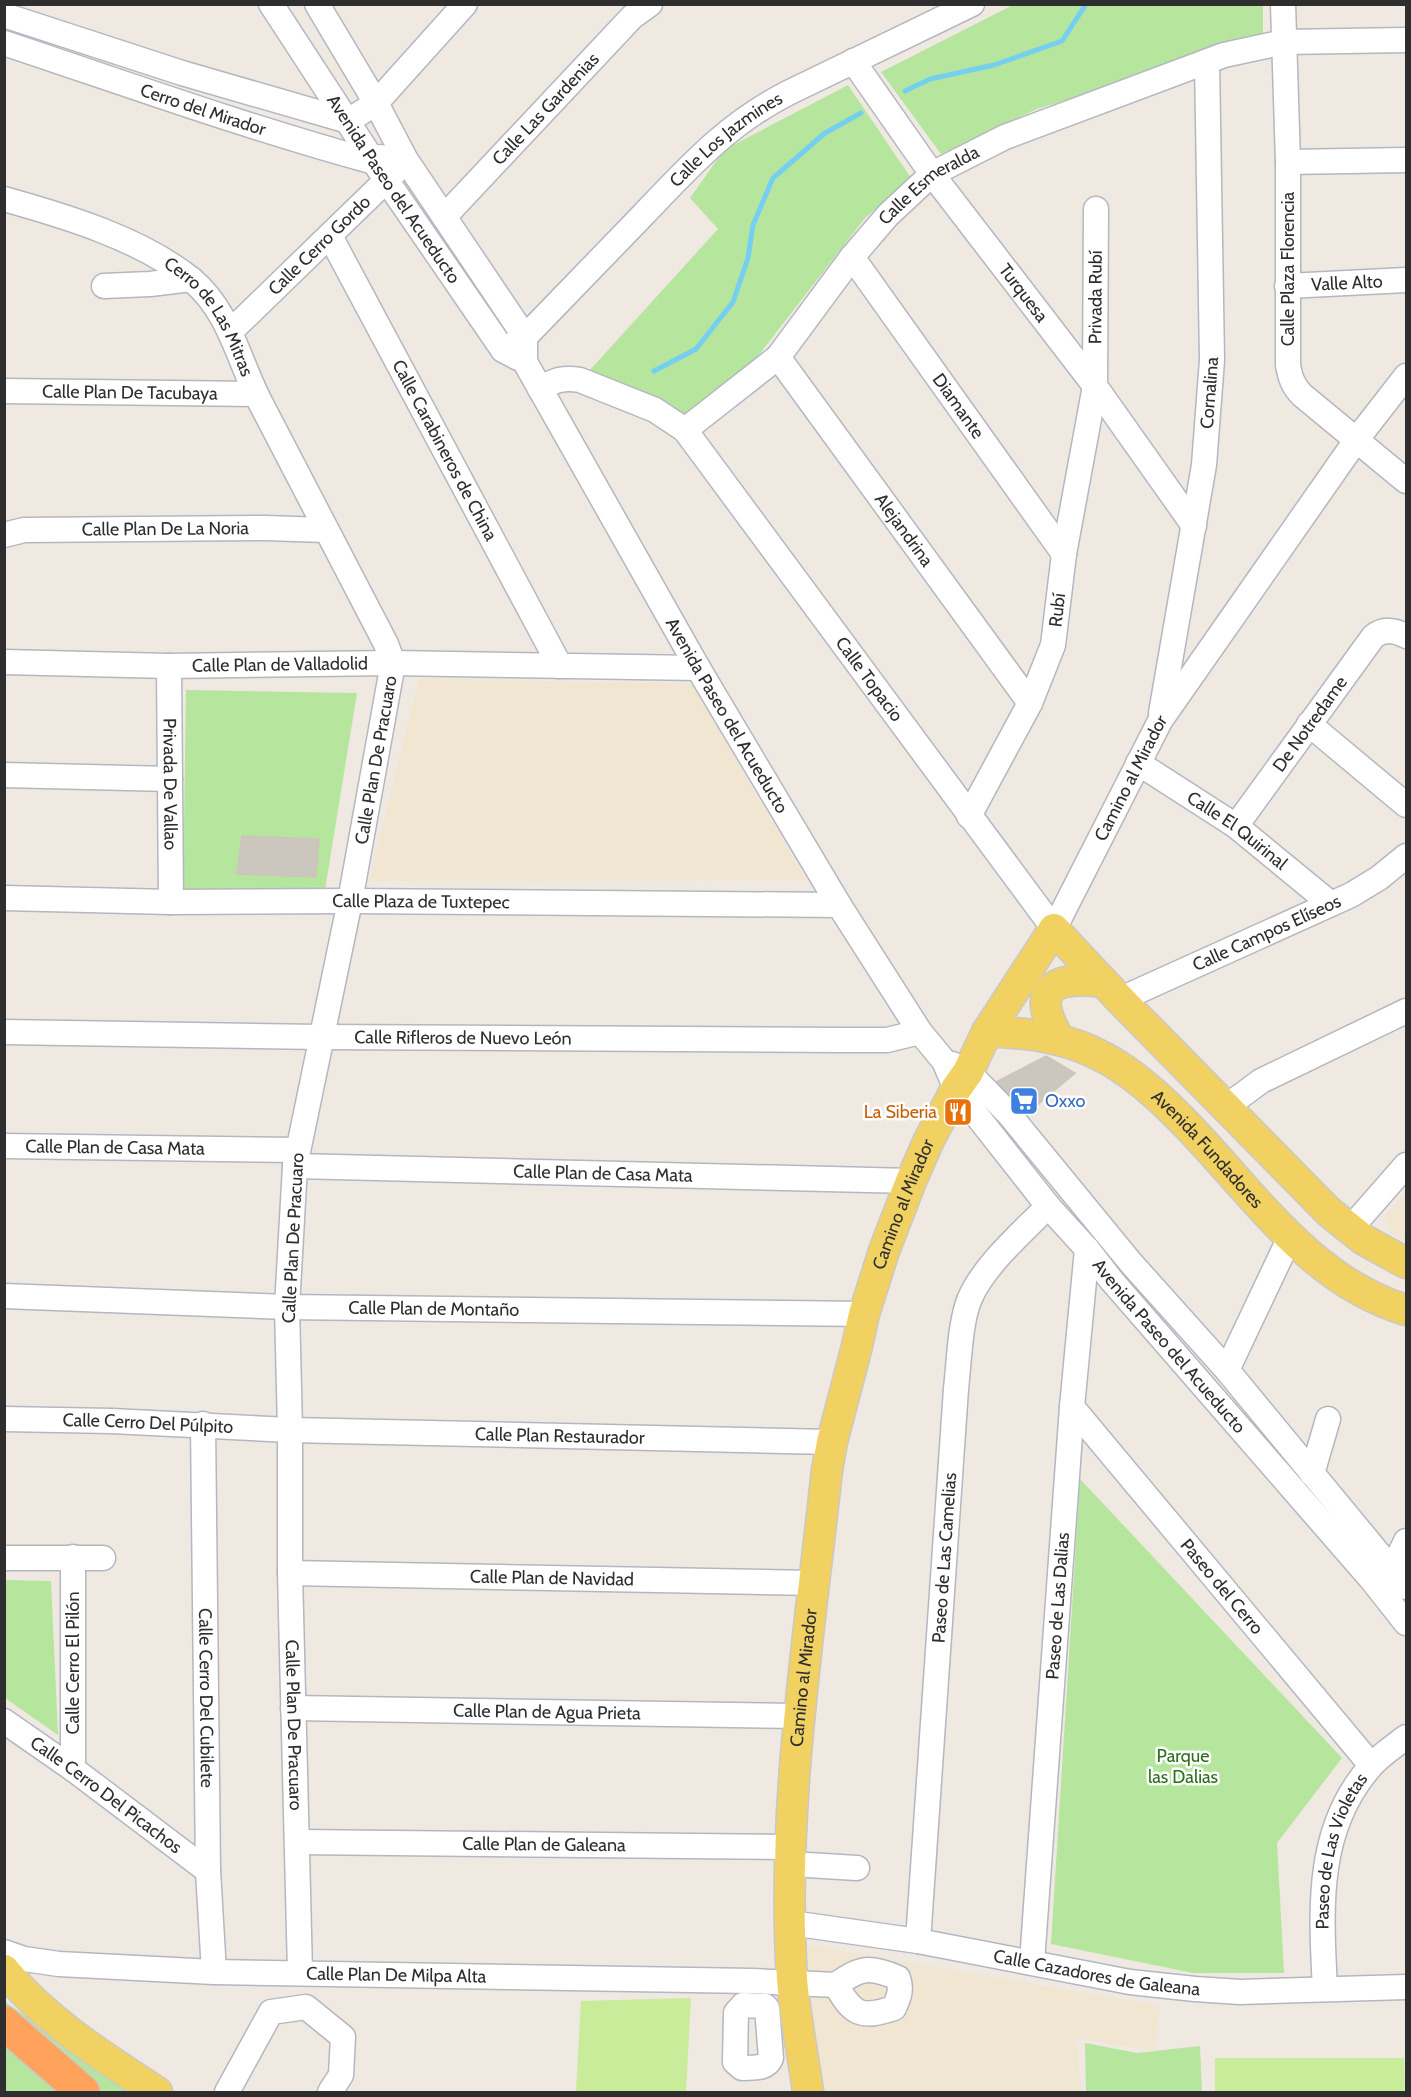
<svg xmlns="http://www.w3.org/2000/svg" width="1411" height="2097" font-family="Cabin,sans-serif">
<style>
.education{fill:#f0e6d1}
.green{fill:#b6e59e}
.pitch{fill:#c9ec9a}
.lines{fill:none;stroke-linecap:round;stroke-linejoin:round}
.stream{stroke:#75cff0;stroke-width:5}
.building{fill:#cbc7bf;stroke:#cbc5ba;stroke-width:1.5}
.minor-casing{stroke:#b4b7c1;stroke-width:27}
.major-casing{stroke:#c9c9c9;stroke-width:33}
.highway-casing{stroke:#c9c9c9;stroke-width:36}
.minor{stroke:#fff;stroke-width:24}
.major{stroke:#f2d163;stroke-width:30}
.highway{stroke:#ffa35c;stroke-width:33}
.labels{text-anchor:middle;stroke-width:5;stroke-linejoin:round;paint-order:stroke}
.street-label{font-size:18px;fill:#2e2e2e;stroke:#fff}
.shop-label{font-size:18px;fill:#366cbe;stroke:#fff;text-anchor:start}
.food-label{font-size:18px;fill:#c56008;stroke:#fff;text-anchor:end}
.park-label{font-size:18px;fill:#2c6e1b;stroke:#fff}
</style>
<rect width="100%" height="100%" fill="#efe9e1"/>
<g class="education">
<polygon points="419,678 692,684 806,880 369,881"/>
<polygon points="1406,1192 1406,1242 1392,1235 1384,1217"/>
<polygon points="797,1943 1160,2006 1155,2051 1075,2038 1082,2092 819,2092"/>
</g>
<g class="green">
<polygon points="1013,5 1263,5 1263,39 1037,109 941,154 881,72"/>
<polygon points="848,85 911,178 865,218 758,356 681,430 589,371 718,229 690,198 724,150"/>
<polygon points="186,690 357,693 324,896 183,894"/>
<polygon points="1080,1479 1342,1758 1277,1843 1284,1973 1193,1973 1051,1944"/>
<polygon points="5,1580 51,1581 58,1735 5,1698"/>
<polygon points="4,2001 134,2092 5,2092"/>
<polygon points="1085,2043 1137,2053 1200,2046 1202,2092 1086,2092"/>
</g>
<g class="pitch">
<polygon points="691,1998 686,2092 576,2092 581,2001"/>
<polygon points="1215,2058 1404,2058 1405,2092 1215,2092"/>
</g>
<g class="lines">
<g class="stream">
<polyline points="905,91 930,79 994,65 1062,41 1086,4"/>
<polyline points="654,371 696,349 733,302 748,258 753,225 773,178 825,133 861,113"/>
</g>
</g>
<g class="building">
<polygon points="242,836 319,839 316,877 237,874"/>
<polygon points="1046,1056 1075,1073 1021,1119 994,1083"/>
</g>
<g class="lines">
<g class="minor-casing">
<g id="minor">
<path id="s1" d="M271,4L374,162L503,350L518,358"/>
<path id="s2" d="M317,4L376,103L406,160L525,337V362L698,668L839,905L920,1032L944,1061L956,1089L1048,1206L1087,1249L1112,1281L1372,1580L1406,1623"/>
<path d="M1283,4L1288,162V365C1290,377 1293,386 1302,395L1406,481"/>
<polyline points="4,15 182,73 348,121 376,103 465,4"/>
<path id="s3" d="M4,43C127,84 249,128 374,162L381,157"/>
<path id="s4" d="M853,61L932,174L1095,386L1194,526"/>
<polyline points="1288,162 1406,160"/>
<path id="s5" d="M4,199C65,216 142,239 192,280C228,310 238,357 258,398C300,480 343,562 386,644L393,663L350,901L295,1166L287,1307L290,1430V1573L300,1972"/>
<path id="s6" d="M445,216L632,17L650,4"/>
<path id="s7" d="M330,236L560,666"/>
<path id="s8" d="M852,257L1064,554"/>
<polyline points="104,286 150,284 191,279"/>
<path id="s9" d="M1287,286L1406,280"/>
<path id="s10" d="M231,331L397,170"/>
<path id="s11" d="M503,350L525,337C564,297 603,256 642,216C689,167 727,124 788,93L972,4"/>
<path id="s12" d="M778,357L1030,703"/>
<path id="s13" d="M540,389C554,380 564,377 580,380L655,410L685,430L778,357L852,257L888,215L932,174L1005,137L1224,55L1284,42L1406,40"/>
<path id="s14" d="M4,391L256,394"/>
<path id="s15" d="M685,430L1054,929L1160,721L1357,439L1406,376"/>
<path id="s16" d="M4,535L24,530L265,528L326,530"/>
<path id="s17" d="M4,662L169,666L393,663L698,668"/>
<path id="s18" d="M169,666L171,902"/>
<path id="s19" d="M1161,713L1204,465L1212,360L1207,62"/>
<polyline points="1309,724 1406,805"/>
<path id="s20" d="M1138,763L1236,826L1331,904"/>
<polyline points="4,775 170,779"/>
<path id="s21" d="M969,816L1030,703L1053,645L1064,554L1095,386L1096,209"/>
<path id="s22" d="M1236,826L1373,637C1383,628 1395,630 1406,636"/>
<path id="s23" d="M4,898L171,902L350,901L839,905"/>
<path id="s24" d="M1121,999L1351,895L1379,878L1406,856"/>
<path id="s25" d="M4,1032L321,1037L843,1040H887L920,1032"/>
<polyline points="952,1064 968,1072 1008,1113 1131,1263 1227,1370 1406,1587"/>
<polyline points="1226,1107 1261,1081 1406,1011"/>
<path id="s26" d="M4,1146L297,1150"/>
<path id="s27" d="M295,1166L911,1181"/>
<polyline points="1350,1229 1406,1165"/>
<path id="s28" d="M4,1296L287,1307L864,1314"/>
<polyline points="1227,1370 1290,1237"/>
<path id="s29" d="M1072,1407L1371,1765"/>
<path id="s30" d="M4,1419L112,1421L290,1430L832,1442"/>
<path id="s31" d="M203,1424L208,1871L214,1972"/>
<polyline points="1312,1474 1328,1419"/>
<polyline points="73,1557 73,1769"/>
<polyline points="4,1558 103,1558"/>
<polyline points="1392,1570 1406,1541"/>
<path id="s32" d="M290,1573L814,1583"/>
<path id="s33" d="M293,1708L799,1716"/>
<path id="s34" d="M4,1721L73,1769L208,1871"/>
<path id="s35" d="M298,1842L792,1847"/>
<polyline points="791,1864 857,1868"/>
<path id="s36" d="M791,1923L918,1941L1130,1982L1195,1989L1240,1992L1406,1987"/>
<path id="s37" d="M918,1941L956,1389C959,1363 960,1321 970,1298C985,1264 1023,1232 1048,1206"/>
<path id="s38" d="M4,1952L24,1959L59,1964L214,1972L752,1981L836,1985C853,2015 861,2019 894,2008C899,1997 902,1989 898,1978C870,1966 860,1967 836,1985"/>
<path id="s39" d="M1032,1962L1072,1407L1087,1249"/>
<path id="s40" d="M1325,1989C1321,1910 1315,1829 1371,1766C1380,1755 1395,1746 1406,1737"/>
<path d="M743,2005L765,2006L767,2008L771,2058C766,2070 753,2067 742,2068L735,2062L736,2013Z"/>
<polyline points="227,2092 271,2012 306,2007 343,2037 341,2075 330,2092"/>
</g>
</g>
<g class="major-casing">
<g id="major">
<path id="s41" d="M987,1032C1024,1032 1063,1037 1097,1054C1127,1068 1153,1091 1177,1115C1247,1184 1306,1280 1406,1310"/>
<path d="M1060,1040C1029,991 1051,975 1102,982"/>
<path d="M4,1970C46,2021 102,2056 157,2092"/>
<path id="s42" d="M808,2092C803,2055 795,2017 792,1979C781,1809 809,1639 827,1470L832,1442L857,1346L864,1314L884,1251L911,1181L929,1140L956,1089L968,1072L987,1032L1054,929C1085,963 1116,996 1148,1028L1329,1212L1364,1240L1406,1263"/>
</g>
</g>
<g class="highway-casing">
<polyline id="highway" points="4,2023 83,2092"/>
</g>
<use href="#minor" class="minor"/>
<use href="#major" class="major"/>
<use href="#highway" class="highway"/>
</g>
<defs>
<g id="supermarket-square" transform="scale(1.5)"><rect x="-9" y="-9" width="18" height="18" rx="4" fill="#3f7fe0" stroke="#fff"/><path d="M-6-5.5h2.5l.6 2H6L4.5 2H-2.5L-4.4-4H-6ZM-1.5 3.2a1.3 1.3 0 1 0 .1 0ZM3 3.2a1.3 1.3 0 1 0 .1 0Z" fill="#fff"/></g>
<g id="restaurant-square" transform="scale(1.5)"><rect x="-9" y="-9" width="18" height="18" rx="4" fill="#e8710a" stroke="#fff"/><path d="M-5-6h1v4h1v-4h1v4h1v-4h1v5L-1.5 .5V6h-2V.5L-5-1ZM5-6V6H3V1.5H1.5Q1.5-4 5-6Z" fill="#fff"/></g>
</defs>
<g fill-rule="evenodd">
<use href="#supermarket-square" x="1024" y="1101"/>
<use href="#restaurant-square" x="958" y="1112"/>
</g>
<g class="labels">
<g class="street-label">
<text dy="6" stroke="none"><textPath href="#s3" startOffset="210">Cerro del Mirador</textPath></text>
<text dy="6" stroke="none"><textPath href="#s6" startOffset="147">Calle Las Gardenias</textPath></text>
<text dy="6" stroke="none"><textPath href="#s11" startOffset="308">Calle Los Jazmines</textPath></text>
<text dy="6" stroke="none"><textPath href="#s1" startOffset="222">Avenida Paseo del Acueducto</textPath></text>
<text dy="6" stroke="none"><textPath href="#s13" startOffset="508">Calle Esmeralda</textPath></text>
<text dy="6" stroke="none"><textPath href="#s10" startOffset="123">Calle Cerro Gordo</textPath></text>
<text transform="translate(1288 269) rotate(-90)" y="6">Calle Plaza Florencia</text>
<text dy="6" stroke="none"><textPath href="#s9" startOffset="60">Valle Alto</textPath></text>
<text dy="6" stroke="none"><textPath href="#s4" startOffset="288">Turquesa</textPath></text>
<text dy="6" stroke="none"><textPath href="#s21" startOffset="542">Privada Rubí</textPath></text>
<text dy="6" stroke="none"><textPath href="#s5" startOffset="246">Cerro de Las Mitras</textPath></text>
<text dy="6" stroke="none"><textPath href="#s14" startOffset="126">Calle Plan De Tacubaya</textPath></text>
<text dy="6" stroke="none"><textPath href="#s19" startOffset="324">Cornalina</textPath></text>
<text dy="6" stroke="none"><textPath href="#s8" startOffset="183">Diamante</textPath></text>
<text dy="6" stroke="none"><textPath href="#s7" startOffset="243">Calle Carabineros de China</textPath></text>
<text dy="6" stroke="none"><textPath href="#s16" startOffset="162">Calle Plan De La Noria</textPath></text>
<text dy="6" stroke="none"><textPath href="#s12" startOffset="214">Alejandrina</textPath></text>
<text dy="6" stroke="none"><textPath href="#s21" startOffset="226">Rubí</textPath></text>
<text dy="6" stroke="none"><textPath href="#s17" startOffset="276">Calle Plan de Valladolid</textPath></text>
<text dy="6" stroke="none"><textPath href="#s15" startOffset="310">Calle Topacio</textPath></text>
<text dy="6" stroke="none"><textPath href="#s2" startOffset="825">Avenida Paseo del Acueducto</textPath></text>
<text dy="6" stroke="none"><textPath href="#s22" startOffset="126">De Notredame</textPath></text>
<text transform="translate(376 760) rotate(-80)" y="6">Calle Plan De Pracuaro</text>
<text dy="6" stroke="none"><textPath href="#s15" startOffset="790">Camino al Mirador</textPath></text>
<text dy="6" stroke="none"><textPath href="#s18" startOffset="118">Privada De Vallao</textPath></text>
<text dy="6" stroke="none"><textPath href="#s20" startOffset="120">Calle El Quirinal</textPath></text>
<text dy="6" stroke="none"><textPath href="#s23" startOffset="417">Calle Plaza de Tuxtepec</textPath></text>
<text dy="6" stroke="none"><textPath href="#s24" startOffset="160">Calle Campos Elíseos</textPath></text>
<text dy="6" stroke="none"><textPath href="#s25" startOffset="459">Calle Rifleros de Nuevo León</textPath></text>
<text dy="6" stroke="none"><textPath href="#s26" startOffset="111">Calle Plan de Casa Mata</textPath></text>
<text dy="6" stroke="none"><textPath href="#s41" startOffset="260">Avenida Fundadores</textPath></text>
<text dy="6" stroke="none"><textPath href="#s27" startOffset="308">Calle Plan de Casa Mata</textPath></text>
<text dy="6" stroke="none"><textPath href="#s42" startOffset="902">Camino al Mirador</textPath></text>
<text transform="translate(293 1238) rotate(-87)" y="6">Calle Plan De Pracuaro</text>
<text dy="6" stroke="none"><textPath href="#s28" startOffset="430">Calle Plan de Montaño</textPath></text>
<text dy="6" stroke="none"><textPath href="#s2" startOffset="1598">Avenida Paseo del Acueducto</textPath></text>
<text dy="6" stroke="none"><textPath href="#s30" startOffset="144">Calle Cerro Del Púlpito</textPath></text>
<text dy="6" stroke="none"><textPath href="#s30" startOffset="556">Calle Plan Restaurador</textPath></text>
<text dy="6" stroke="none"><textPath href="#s37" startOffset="384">Paseo de Las Camelias</textPath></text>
<text dy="6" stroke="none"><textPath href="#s32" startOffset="262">Calle Plan de Navidad</textPath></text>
<text dy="6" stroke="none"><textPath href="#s29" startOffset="234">Paseo del Cerro</textPath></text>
<text dy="6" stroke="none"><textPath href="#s39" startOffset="357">Paseo de Las Dalias</textPath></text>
<text transform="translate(73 1663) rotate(-90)" y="6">Calle Cerro El Pilón</text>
<text dy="6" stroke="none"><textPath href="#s42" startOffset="416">Camino al Mirador</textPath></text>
<text dy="6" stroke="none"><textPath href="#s31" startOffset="274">Calle Cerro Del Cubilete</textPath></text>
<text dy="6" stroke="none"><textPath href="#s33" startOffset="254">Calle Plan de Agua Prieta</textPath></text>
<text dy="6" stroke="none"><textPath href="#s5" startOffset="1712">Calle Plan De Pracuaro</textPath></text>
<text dy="6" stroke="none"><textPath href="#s34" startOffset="126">Calle Cerro Del Picachos</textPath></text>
<text dy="6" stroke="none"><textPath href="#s35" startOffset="246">Calle Plan de Galeana</textPath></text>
<text dy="6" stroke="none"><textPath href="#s40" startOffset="141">Paseo de Las Violetas</textPath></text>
<text dy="6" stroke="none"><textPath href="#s36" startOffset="310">Calle Cazadores de Galeana</textPath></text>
<text dy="6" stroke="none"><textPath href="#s38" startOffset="394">Calle Plan De Milpa Alta</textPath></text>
</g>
<g class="shop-label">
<text x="1045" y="1107">Oxxo</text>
</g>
<g class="food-label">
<text x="937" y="1118">La Siberia</text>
</g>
<g class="park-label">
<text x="1183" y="1762">Parque<tspan x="1183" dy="21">las Dalias</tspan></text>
</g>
</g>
<rect width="1411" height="2097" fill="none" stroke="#2e2e2e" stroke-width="12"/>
</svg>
